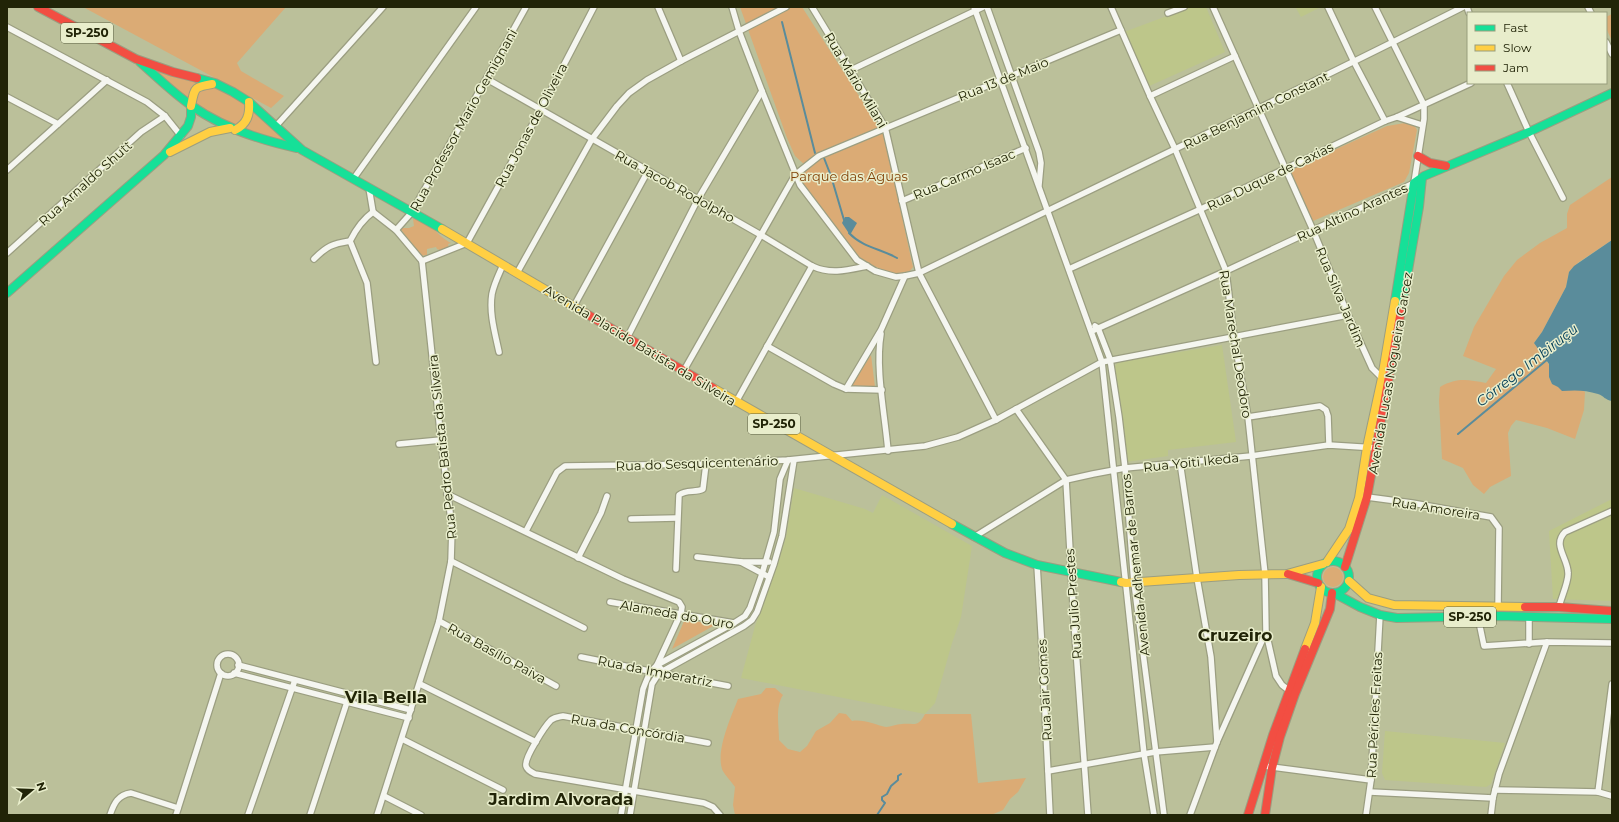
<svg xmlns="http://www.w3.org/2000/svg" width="1619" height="822" font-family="Montserrat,sans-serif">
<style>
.built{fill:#bdc68a}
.green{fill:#dbab75}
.water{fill:#5a8c9b}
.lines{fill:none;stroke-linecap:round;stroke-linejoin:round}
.stream{stroke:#5a8c9b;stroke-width:2}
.street-casing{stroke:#9b9e81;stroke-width:8}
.fast-casing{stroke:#9b9e81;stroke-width:10}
.slow-casing{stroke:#9b9e81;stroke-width:10}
.jam-casing{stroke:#9b9e81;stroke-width:10}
.street{stroke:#f5f6f0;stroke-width:5.5}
.fast{stroke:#16e098;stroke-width:8}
.slow{stroke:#ffcf43;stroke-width:8}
.jam{stroke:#f24e42;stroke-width:8}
.labels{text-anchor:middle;stroke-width:3;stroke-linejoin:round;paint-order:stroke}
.shield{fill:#e8edcb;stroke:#5d6042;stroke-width:1}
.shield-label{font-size:12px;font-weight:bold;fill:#212407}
.street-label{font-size:13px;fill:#212407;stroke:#e8edcb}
.park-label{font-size:13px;fill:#824309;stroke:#e8edcb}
.water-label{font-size:14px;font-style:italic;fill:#003b55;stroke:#e8edcb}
.district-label{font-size:17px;font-weight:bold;fill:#212407;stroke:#e8edcb}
</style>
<rect width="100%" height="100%" fill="#bbc09a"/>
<g class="built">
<polygon points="1191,7 1206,7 1225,52 1147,87 1124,32"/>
<polygon points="1297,7 1321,7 1301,17 1296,8"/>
<polygon points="1222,345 1236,442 1168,450 1168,456 1126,462 1115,366 1118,362"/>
<polygon points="794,488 865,509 873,513 882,495 972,546 961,617 952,643 935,703 925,714 741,678 755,626 771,583 786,537"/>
<polygon points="1612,499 1612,601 1553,599 1549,531"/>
<polygon points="1385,731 1505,743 1491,784 1486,787 1385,780 1382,773"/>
</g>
<g class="green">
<polygon points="83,7 286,7 237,63 241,71 284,96 271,108"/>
<polygon points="740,7 802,7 877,124 885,136 912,263 913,267 909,272 902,274 892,273 857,260 800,183 806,166 795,156 787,138"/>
<polygon points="1612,14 1612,41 1606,28 1606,17"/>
<polygon points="136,59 233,92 298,148 286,146 205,115"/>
<polygon points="1405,123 1414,125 1417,130 1409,173 1404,182 1313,221 1288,171 1387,126"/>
<path d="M1612,177V240L1579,262L1569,272L1566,287L1542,332L1534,343L1549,365V377L1552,384L1572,390H1582L1585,392L1584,410L1575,439L1547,428L1516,420L1511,426L1508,433L1511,476L1490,487L1484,494L1473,485L1463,468L1442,459L1439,401L1440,387C1458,377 1468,380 1486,383L1496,369L1463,356L1474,327L1504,276L1517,260L1540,243L1567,228V214L1570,205Z"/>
<path d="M413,219C433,223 436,235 451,243L448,244L449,247L442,251L437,249L436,247L427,249V255L420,256L400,228H409L414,226Z"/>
<polygon points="871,355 875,387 850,388"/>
<circle cx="1333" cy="577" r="10"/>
<polygon points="685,619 715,625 672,649"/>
<path d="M766,688H775L783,695C775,707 779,726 779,740L788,749L800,752L807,746L816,731L830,723L839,713L846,714L852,721C864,719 875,725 886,727C891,727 896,724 902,724C914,723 918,728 925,714H971L978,783L1026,778L1018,792L1010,799L1003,810L991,815H735L733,805L735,787C732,782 723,773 722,769C716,750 731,717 738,699L761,694Z"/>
</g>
<g class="water">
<polygon points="845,217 849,217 857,223 850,235 842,223"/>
<path d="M1612,240V401C1605,400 1604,396 1598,394C1586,390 1575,390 1562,391L1558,387L1552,384L1549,377V364L1534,343L1542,332L1566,287L1569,272L1574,266Z"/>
</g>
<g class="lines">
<g class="stream">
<polyline points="782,22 815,153"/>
<polyline points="824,158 831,176 844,220"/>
<path d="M849,233C862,247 881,249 897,258"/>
<polyline points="1458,434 1548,359"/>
<polyline points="877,815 885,803 882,800 882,797 887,794 891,786 898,780 898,776 901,774"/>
</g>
<g class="street-casing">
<g id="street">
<polyline points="658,7 681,61"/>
<polyline points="732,7 739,31 762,91 800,185 857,260 875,271 896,277 905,276"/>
<polyline points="812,7 885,127 919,273 996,420"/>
<polyline points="974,7 1102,362 1144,754 1154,815"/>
<polyline points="987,7 1039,152 1041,163 1039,185"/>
<polyline points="1111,7 1150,96 1175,149 1226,271 1234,337 1248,417 1265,574 1266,632 1276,676 1282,685 1291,692"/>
<polyline points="1213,7 1313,230 1348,315 1372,368 1383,379"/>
<polyline points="1328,7 1354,62 1385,121"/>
<polyline points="1467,7 1469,13"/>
<polyline points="1588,7 1591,13"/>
<polyline points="1168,13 1184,7"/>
<polyline points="7,27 147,102 165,116 181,136"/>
<polyline points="1606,42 1612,54"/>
<polyline points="851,70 983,7"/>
<path d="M487,79L761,235L812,266C831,275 848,270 867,266"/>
<polyline points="1507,83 1529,132 1563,198"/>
<polyline points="1150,96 1235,56"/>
<polyline points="7,97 58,124"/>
<polyline points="1397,117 1422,125"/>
<polyline points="276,126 383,7"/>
<polyline points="7,170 107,80"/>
<polyline points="354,178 476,7"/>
<polyline points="902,201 1026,148"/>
<polyline points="373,212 396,230 422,261"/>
<polyline points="396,230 412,212 526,7"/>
<polyline points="350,241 367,283 376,362"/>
<polyline points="7,253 141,132 165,116"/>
<path d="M314,259C327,246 332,244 350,241C356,229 362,220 373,212L369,188"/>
<polyline points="422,261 467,243 541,109 594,7"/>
<polyline points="1069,269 1201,209 1385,121 1397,117 1471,83"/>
<polyline points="517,273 592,139 617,106 629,93 647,80 681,61 786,7"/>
<polyline points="574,306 648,171"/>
<polyline points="1095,326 1098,328 1110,359 1119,417 1125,468 1134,583 1164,815"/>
<polyline points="1092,331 1226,271 1414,183 1424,119 1424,105 1375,7"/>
<path d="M881,334C875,368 885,415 888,451"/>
<polyline points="627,338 698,199 762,91"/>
<polyline points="767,346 834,384 846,389 882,390"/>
<path d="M499,352C495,333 489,313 492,294C494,284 499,274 503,265"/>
<polyline points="683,372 795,175 819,156 1121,30"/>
<path d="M846,389L881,330L905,276L919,273C1100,185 1283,98 1463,7"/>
<polyline points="736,402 812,266"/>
<polyline points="1016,409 1066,480 1074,622 1088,815"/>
<polyline points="1248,417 1320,406 1326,410 1328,416 1329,445"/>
<polyline points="399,444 441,440"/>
<polyline points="1180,462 1197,578 1211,657 1217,742"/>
<polyline points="447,494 623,579 679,602 682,607 681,613 657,665 663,671"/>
<polyline points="1367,497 1412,503 1491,517 1499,528 1498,607"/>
<polyline points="631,519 677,518"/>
<polyline points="526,531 557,472 565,466 706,464 788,460 925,446 958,437 996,420 1102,362 1348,315"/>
<polyline points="974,537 1066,480 1093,474 1125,468 1251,456 1329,445 1377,448"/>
<polyline points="697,557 741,562 769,562"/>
<polyline points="578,558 601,513 607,496"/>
<polyline points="451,561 584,628"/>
<polyline points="741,562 769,577"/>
<polyline points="1037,565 1042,649 1050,815"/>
<path d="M676,569L679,495C686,489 696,493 703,489L706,464"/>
<polyline points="610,602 734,623"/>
<path d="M1559,607C1561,598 1569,581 1568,573C1568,558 1552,545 1565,532L1612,511"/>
<polyline points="1478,617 1484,646 1547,642 1612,643"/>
<polyline points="1529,617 1529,644"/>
<polyline points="439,621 556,686"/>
<circle cx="228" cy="665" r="11"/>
<polyline points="581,657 659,673 728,686"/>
<polyline points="238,665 411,710"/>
<polyline points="234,673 409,718"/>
<polyline points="420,684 536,742"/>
<polyline points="402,739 503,790"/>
<path d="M708,743L563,716C558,717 555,717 551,720C545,726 524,758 526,766C527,770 531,772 535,774L704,803L713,807L720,815"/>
<polyline points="1264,766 1371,780"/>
<polyline points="1048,771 1155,752 1215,747"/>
<polyline points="1495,790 1598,792 1612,796"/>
<polyline points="1370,792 1493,798"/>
<polyline points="1598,792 1612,684"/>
<polyline points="384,796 421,815"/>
<path d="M110,815C114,803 118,795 131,793L178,808"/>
<polyline points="176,815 221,673"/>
<polyline points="248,815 295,680"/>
<polyline points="310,815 348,699"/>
<polyline points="377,815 439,621 451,561 452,528 441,440 422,261"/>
<path d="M621,815L643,689C647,679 649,672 657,665L734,623L745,616L750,608L762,574L774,532L780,479L788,460"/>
<polyline points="630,815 652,684 659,673 663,671 744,626 752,620 757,612 774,564 782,536 794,460"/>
<polyline points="1190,815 1217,742 1266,632"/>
<polyline points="1366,815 1371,780 1380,615"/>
<polyline points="1491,815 1493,798 1499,774 1547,642"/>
</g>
</g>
<g class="fast-casing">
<g id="fast">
<path d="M140,62C157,77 173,93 192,106C223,128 260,140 297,148"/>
<polyline points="197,78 215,83 233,92 249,102 302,150 442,229"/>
<polyline points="7,293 164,155 188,126 191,117 191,106"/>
<polyline points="1395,301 1414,183 1424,176 1529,132 1612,93"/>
<polyline points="1401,311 1419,207 1422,178"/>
<polyline points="952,524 1005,553 1037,565 1121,582"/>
<circle cx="1333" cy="577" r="16"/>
<polyline points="1334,593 1360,607 1380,615 1397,618 1499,616 1612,619"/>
</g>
</g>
<g class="slow-casing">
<g id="slow">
<path d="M191,106C195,88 193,87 212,84"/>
<path d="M235,130C247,124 250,115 249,102"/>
<polyline points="170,152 210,132 230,128"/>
<polyline points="442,229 585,313"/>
<polyline points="713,388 952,524"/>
<polyline points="1327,562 1349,529 1359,498 1367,447 1382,378 1395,301"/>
<polyline points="1349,581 1368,598 1394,605 1525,607"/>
<polyline points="1121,582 1126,583 1239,575 1287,574 1323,564"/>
<polyline points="1305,649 1315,623 1321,587"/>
</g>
</g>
<g class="jam-casing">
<g id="jam">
<polyline points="38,7 136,59 173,72 197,78"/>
<polyline points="1418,156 1430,163 1446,166"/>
<polyline points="585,313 713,388"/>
<polyline points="1345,567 1367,497 1401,311"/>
<polyline points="1288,574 1318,583"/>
<polyline points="1525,607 1559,607 1612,611"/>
<polyline points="1248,815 1273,735 1305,649"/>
<polyline points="1265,815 1272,768 1280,737 1295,694 1330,609 1332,593"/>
</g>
</g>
<use href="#street" class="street"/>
<use href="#fast" class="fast"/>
<use href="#slow" class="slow"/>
<use href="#jam" class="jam"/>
</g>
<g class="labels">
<g class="shield">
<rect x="61" y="23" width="52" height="20" rx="3"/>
<rect x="748" y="414" width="52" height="20" rx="3"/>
<rect x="1444" y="607" width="52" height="20" rx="3"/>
</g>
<g class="shield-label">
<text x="87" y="37">SP-250</text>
<text x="774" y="428">SP-250</text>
<text x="1470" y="621">SP-250</text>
</g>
<g class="street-label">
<text transform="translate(1003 79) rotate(-22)" y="5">Rua 13 de Maio</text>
<text transform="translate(856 80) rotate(59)" y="5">Rua Mário Milani</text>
<text transform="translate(1256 110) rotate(-26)" y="5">Rua Benjamim Constant</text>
<text transform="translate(463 120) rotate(-61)" y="5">Rua Professor Mario Gemignani</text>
<text transform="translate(531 125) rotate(-62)" y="5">Rua Jonas de Oliveira</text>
<text transform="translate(964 174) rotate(-23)" y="5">Rua Carmo Isaac</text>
<text transform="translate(1270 176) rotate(-26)" y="5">Rua Duque de Caxias</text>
<text transform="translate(85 183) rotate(-42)" y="5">Rua Arnaldo Shutt</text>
<text transform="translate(675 186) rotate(29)" y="5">Rua Jacob Rodolpho</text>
<text transform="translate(1352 212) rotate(-25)" y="5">Rua Altino Arantes</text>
<text transform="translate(1341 297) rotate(67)" y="5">Rua Silva Jardim</text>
<text transform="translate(1236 344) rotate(81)" y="5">Rua Marechal Deodoro</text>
<text transform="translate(640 345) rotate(31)" y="5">Avenida Placido Batista da Silveira</text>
<text transform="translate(1390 373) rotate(-80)" y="5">Avenida Lucas Nogueira Garcez</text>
<text transform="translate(442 447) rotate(-96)" y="5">Rua Pedro Batista da Silveira</text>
<text transform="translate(1191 462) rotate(-6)" y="5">Rua Yoiti Ikeda</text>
<text transform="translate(697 463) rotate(-2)" y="5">Rua do Sesquicentenário</text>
<text transform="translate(1436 508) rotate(9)" y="5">Rua Amoreira</text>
<text transform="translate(1135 565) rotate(-96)" y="5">Avenida Adhemar de Barros</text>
<text transform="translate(1073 604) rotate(-94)" y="5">Rua Julio Prestes</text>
<text transform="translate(677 614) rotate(10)" y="5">Alameda do Ouro</text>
<text transform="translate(497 653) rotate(29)" y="5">Rua Basílio Paiva</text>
<text transform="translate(655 671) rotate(11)" y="5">Rua da Imperatriz</text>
<text transform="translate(1044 690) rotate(-93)" y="5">Rua Jair Gomes</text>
<text transform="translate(1374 715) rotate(-87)" y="5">Rua Péricles Freitas</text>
<text transform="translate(628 728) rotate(10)" y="5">Rua da Concórdia</text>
</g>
<g class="park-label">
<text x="849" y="181">Parque das Águas</text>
</g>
<g class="water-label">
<text transform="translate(1527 365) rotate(-38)" y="5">Córrego Imbiruçu</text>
</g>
<g class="district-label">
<text x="1235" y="641">Cruzeiro</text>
<text x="386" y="703">Vila Bella</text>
<text x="561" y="805">Jardim Alvorada</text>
</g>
</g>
<rect width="1619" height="822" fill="none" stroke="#212407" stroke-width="16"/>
<rect x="1467" y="12" width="140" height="72" fill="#e8edcb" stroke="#989d7d"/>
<rect x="1475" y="25" width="20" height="6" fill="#16e098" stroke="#989d7d"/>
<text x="1503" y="32" font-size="12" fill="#212407">Fast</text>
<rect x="1475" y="45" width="20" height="6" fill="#ffcf43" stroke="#989d7d"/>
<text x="1503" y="52" font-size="12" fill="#212407">Slow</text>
<rect x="1475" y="65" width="20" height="6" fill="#f24e42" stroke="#989d7d"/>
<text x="1503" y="72" font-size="12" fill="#212407">Jam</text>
<g transform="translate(32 790) rotate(71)" stroke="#e8edcb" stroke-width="3" paint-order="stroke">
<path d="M0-3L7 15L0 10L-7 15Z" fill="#212407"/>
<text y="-6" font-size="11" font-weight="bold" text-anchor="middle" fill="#212407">N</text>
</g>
</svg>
